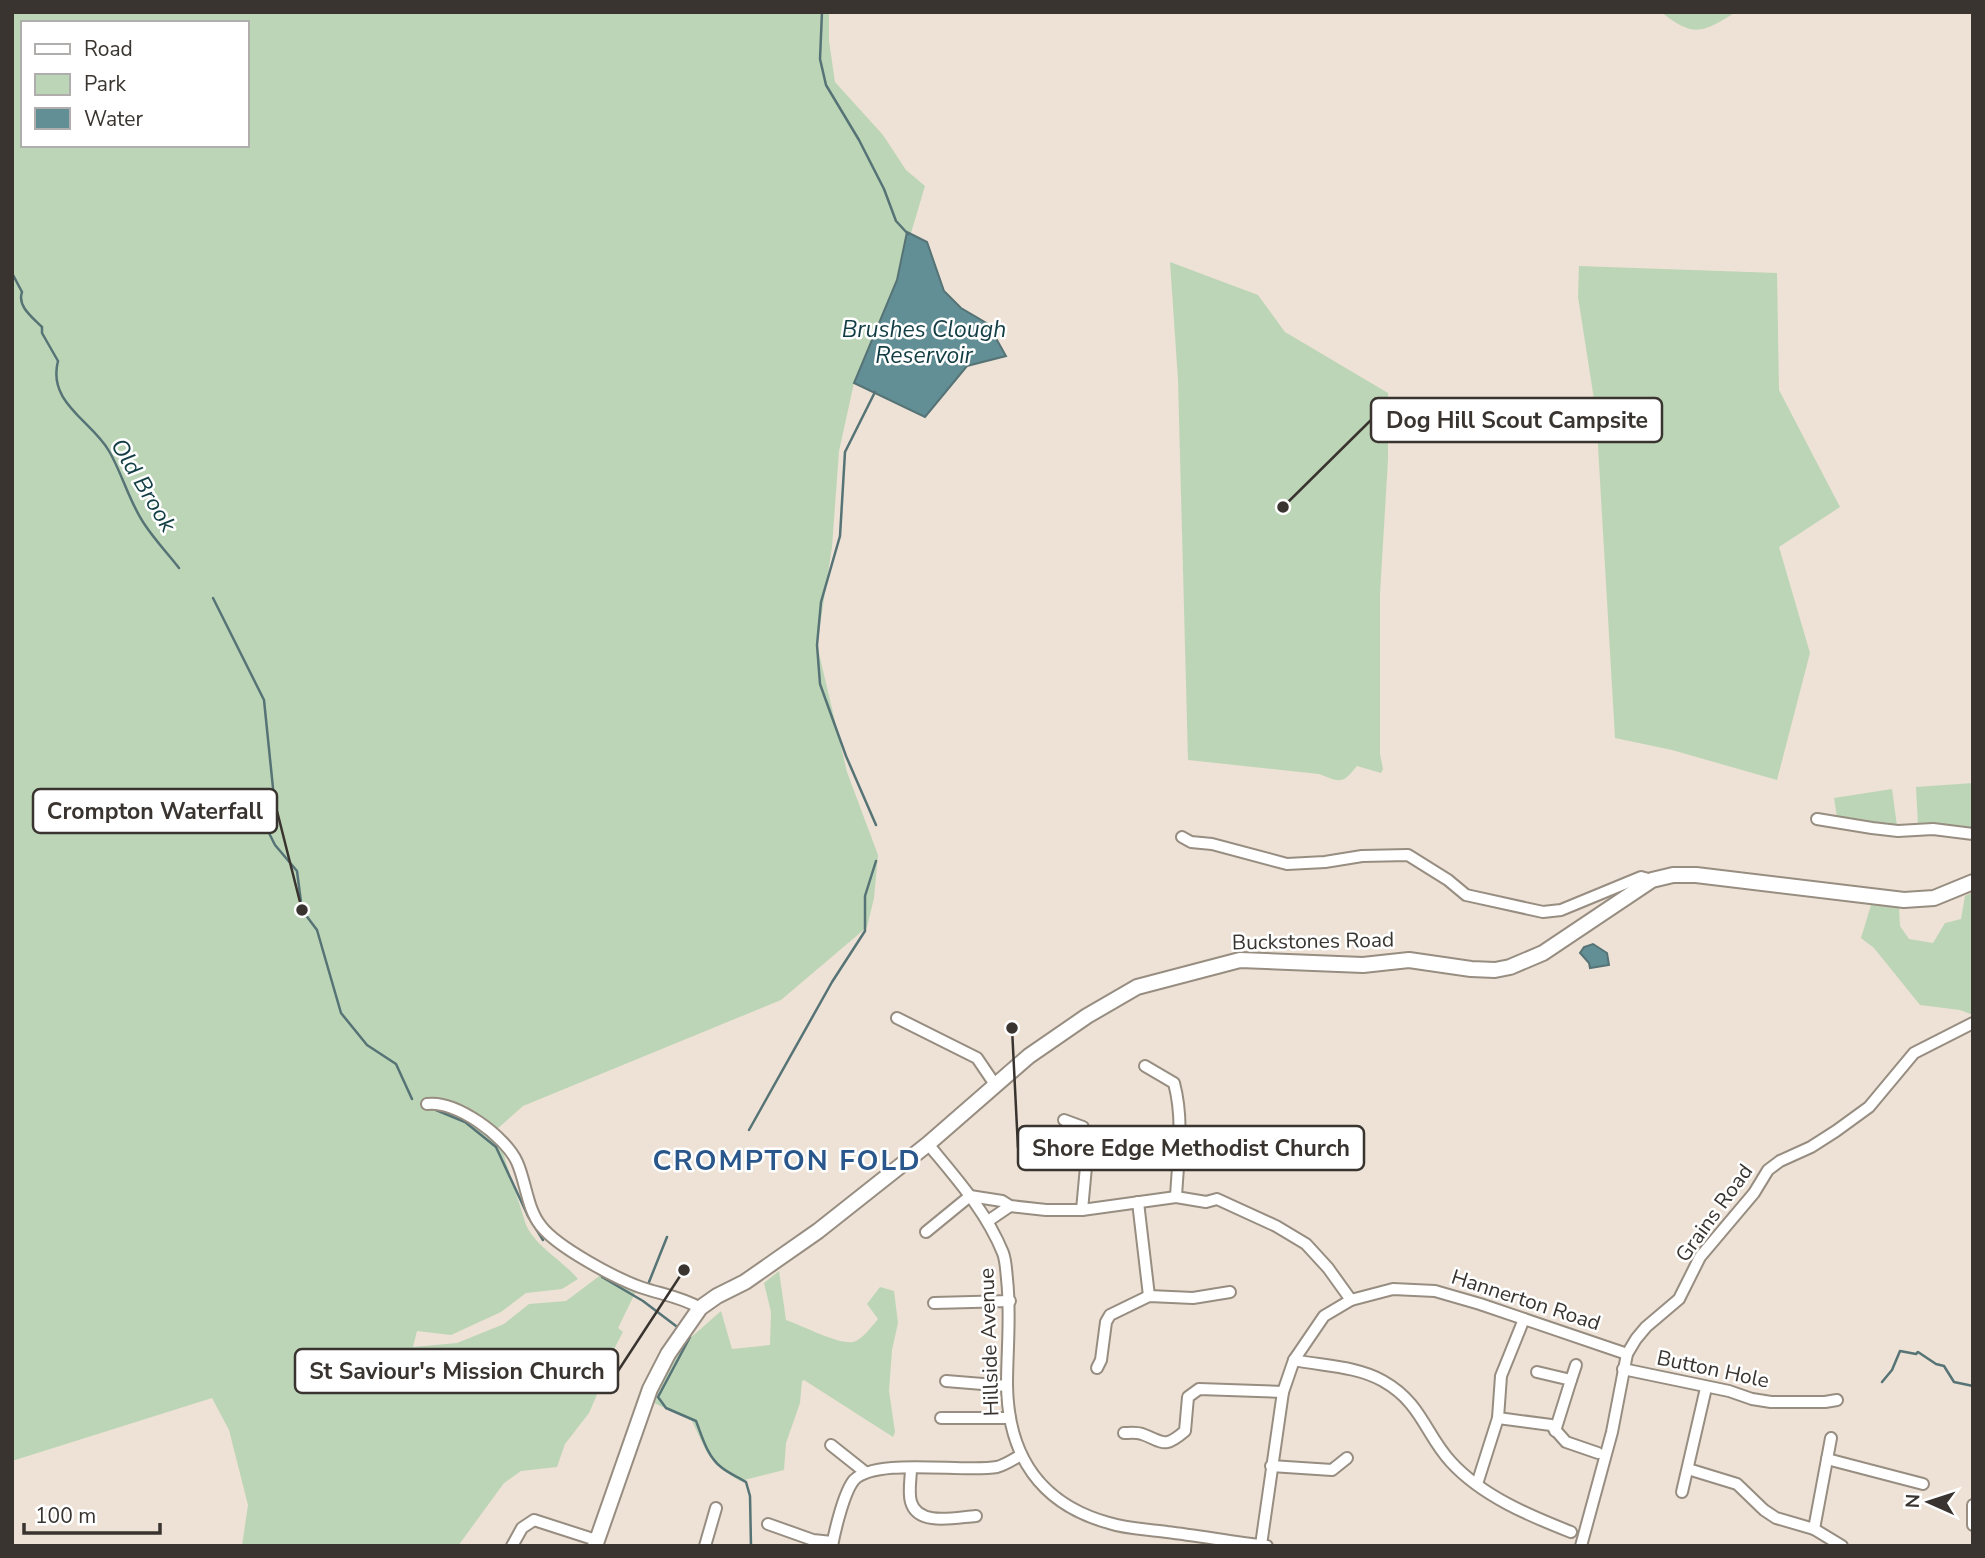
<svg xmlns="http://www.w3.org/2000/svg" width="1985" height="1558" font-family="'Nunito Sans',sans-serif">
<style>
.green{fill:#bdd5b7;fill-rule:evenodd}
.water{fill:#628e95;stroke:#567376;stroke-width:2}
.lines{fill:none;stroke-linecap:round;stroke-linejoin:round}
.stream{stroke:#567376;stroke-width:2.5}
.minor-casing{stroke:#978d81;stroke-width:14}
.major-casing{stroke:#978d81;stroke-width:18}
.minor{stroke:#fff;stroke-width:10}
.major{stroke:#fff;stroke-width:14}
.labels{text-anchor:middle;stroke-width:5;stroke-linejoin:round;paint-order:stroke}
.street-label{font-size:21px;fill:#39342f;stroke:#fff}
.water-label{font-size:23px;font-style:italic;fill:#123d44;stroke:#fff}
.district-label{font-size:28px;font-weight:bold;letter-spacing:2px;fill:#29578c;stroke:#fff}
.leader{fill:none;stroke:#39342f;stroke-width:2.5}
.callout-dot{fill:#39342f;stroke:#fff;stroke-width:2.5}
.callout{fill:#fff;stroke:#39342f;stroke-width:2.5}
.callout-label{font-size:23px;text-anchor:middle;font-weight:bold;fill:#39342f}
</style>
<rect width="100%" height="100%" fill="#ede2d5"/>
<g class="green">
<path d="M12,12H829V41L835,82L883,135L906,170L925,186L897,280L854,383L839,451L832,547L817,645L847,772L878,855L874,898L867,927L781,1000L523,1106L496,1130L526,1225C537,1248 561,1259 578,1279L562,1289L526,1293L501,1312L451,1335L417,1331L413,1347L457,1343L504,1324L529,1304L566,1301L602,1274L637,1289L618,1328L623,1332L597,1381L602,1383L589,1413L565,1444L557,1467L521,1471L504,1483L458,1546H242L248,1505L229,1430L212,1398L12,1461ZM23,23H247V145H23Z"/>
<path d="M1661,12H1736C1702,33 1694,38 1661,12Z"/>
<path d="M1170,262L1258,295L1285,332L1388,393V460L1380,593V754L1383,769L1381,773L1357,766C1342,785 1340,782 1319,774L1188,760L1178,380Z"/>
<polygon points="1579,266 1777,273 1779,390 1840,507 1779,547 1810,653 1777,780 1672,750 1615,738 1596,412 1578,297"/>
<polygon points="1973,783 1973,830 1918,826 1916,787"/>
<polygon points="1892,789 1897,826 1856,822 1837,817 1834,798"/>
<polygon points="1973,892 1973,1015 1960,1010 1920,1005 1874,948 1861,938 1871,905 1899,908 1900,926 1909,939 1933,943 1945,923 1961,919 1965,896"/>
<path d="M779,1271L786,1320C801,1325 839,1345 853,1342C862,1340 872,1326 878,1319L867,1304L880,1287L894,1291L898,1323L892,1350L889,1391L895,1432L893,1437L804,1380L802,1381L800,1403L786,1443L784,1470L740,1481C707,1462 708,1454 692,1421L654,1403L667,1372L687,1341L721,1311L732,1349L770,1345L771,1312L764,1283Z"/>
</g>
<g class="water">
<polygon points="907,232 927,242 944,291 961,308 988,324 1006,356 967,366 925,417 854,383 897,280"/>
<polygon points="1593,944 1607,953 1609,965 1590,968 1589,963 1580,953 1584,947"/>
</g>
<g class="lines">
<g class="stream">
<polyline points="822,12 820,59 826,85 859,140 884,189 896,221 908,234"/>
<path d="M12,273L22,292C17,306 32,317 42,327V333L58,361C47,403 92,421 109,451C123,475 129,502 145,525C155,540 168,554 179,568"/>
<polyline points="875,392 845,452 840,536 821,602 817,645 820,684 846,756 876,825"/>
<polyline points="213,598 264,700 273,788 265,825 275,845 297,871 302,910 317,930 341,1013 367,1045 396,1064 412,1099"/>
<polyline points="436,1110 465,1122 496,1147 528,1216 543,1240"/>
<polyline points="749,1130 832,982 865,931 865,896 876,861"/>
<polyline points="602,1277 643,1301 676,1326"/>
<polyline points="647,1287 667,1237"/>
<path d="M690,1337L658,1397L666,1408L696,1421C702,1436 707,1456 721,1467C728,1473 738,1477 746,1482L750,1496L751,1546"/>
<polyline points="1882,1382 1892,1370 1900,1351 1916,1354 1918,1352 1936,1364 1944,1366 1954,1382 1973,1386"/>
</g>
<g class="minor-casing">
<g id="minor">
<polyline points="1817,819 1872,828 1898,831 1933,829 1973,834"/>
<polyline points="1182,837 1191,842 1212,844 1287,864 1325,862 1362,856 1408,855 1448,880 1466,895 1543,912 1561,910 1641,877 1652,880"/>
<polyline points="897,1018 977,1058 996,1086"/>
<path d="M1145,1066L1174,1083C1184,1120 1178,1159 1176,1197"/>
<path d="M427,1104C456,1100 505,1136 517,1162C526,1182 527,1209 541,1226C557,1247 615,1278 640,1287C660,1294 682,1297 700,1308"/>
<polyline points="1064,1120 1083,1127 1088,1145 1082,1210"/>
<path d="M928,1144C956,1178 986,1211 1003,1253C1006,1261 1006,1270 1007,1279C1011,1314 1007,1350 1007,1385C1008,1455 1040,1504 1109,1523C1127,1529 1147,1529 1167,1532C1200,1536 1233,1542 1267,1546"/>
<polyline points="1138,1202 1149,1296"/>
<polyline points="988,1221 1010,1206"/>
<polyline points="926,1232 970,1196 1002,1201 1010,1206 1046,1210 1082,1210 1176,1197 1206,1202 1217,1199 1276,1226 1306,1244 1328,1268 1351,1300"/>
<polyline points="934,1303 1010,1301"/>
<path d="M1294,1360C1323,1366 1357,1366 1383,1381C1422,1403 1425,1434 1451,1462C1482,1496 1530,1516 1571,1532"/>
<polyline points="1097,1368 1101,1360 1106,1322 1110,1315 1149,1296 1193,1298 1230,1292"/>
<polyline points="1623,1369 1729,1391 1752,1399 1771,1402 1825,1402 1837,1400"/>
<polyline points="1537,1372 1571,1380 1555,1431"/>
<polyline points="1571,1380 1576,1365"/>
<polyline points="946,1381 1007,1386"/>
<polyline points="941,1418 1010,1418"/>
<polyline points="1498,1418 1551,1425 1566,1442 1598,1453"/>
<path d="M1124,1433C1129,1433 1136,1432 1142,1434C1164,1442 1164,1449 1185,1431L1188,1397L1199,1389L1283,1392"/>
<polyline points="831,1445 865,1472"/>
<polyline points="1827,1459 1923,1484"/>
<polyline points="1271,1466 1332,1470 1347,1458"/>
<path d="M911,1468C911,1478 908,1492 911,1502C918,1527 957,1517 976,1516"/>
<polyline points="1688,1469 1737,1484 1764,1510 1776,1518 1814,1529 1842,1546"/>
<polyline points="1477,1484 1498,1418 1501,1376 1524,1319"/>
<polyline points="1682,1492 1706,1388"/>
<polyline points="1973,1505 1973,1525"/>
<polyline points="768,1524 813,1540 832,1542"/>
<polyline points="1814,1529 1831,1438"/>
<polyline points="1261,1545 1283,1392 1294,1360 1324,1316 1351,1300 1393,1289 1435,1291 1480,1304 1627,1354"/>
<polyline points="512,1546 522,1528 534,1520 596,1540"/>
<polyline points="705,1546 716,1508"/>
<path d="M832,1546C835,1530 844,1492 854,1480C876,1457 965,1473 997,1467C1005,1465 1014,1459 1021,1455"/>
<polyline points="1581,1546 1612,1432 1627,1354 1636,1339 1646,1327 1679,1299 1700,1257 1754,1193 1768,1170 1780,1161 1811,1147 1836,1131 1869,1107 1914,1053 1973,1023"/>
</g>
</g>
<g class="major-casing">
<polyline id="major" points="595,1546 650,1389 668,1354 700,1308 717,1296 745,1282 818,1231 928,1144 1029,1056 1087,1016 1137,987 1240,960 1363,965 1409,960 1471,969 1495,970 1510,967 1543,953 1652,880 1673,875 1696,875 1904,900 1934,898 1973,882"/>
</g>
<use href="#minor" class="minor"/>
<use href="#major" class="major"/>
</g>
<g class="labels">
<g class="street-label">
<text transform="translate(1313 941) rotate(-1)" y="7">Buckstones Road</text>
<text transform="translate(1714 1213) rotate(-54)" y="7">Grains Road</text>
<text transform="translate(1526 1300) rotate(18)" y="7">Hannerton Road</text>
<text transform="translate(989 1342) rotate(-92)" y="7">Hillside Avenue</text>
<text transform="translate(1713 1369) rotate(12)" y="7">Button Hole</text>
</g>
<g class="water-label">
<text x="924" y="337">Brushes Clough<tspan x="924" dy="26">Reservoir</tspan></text>
<text transform="translate(144 485) rotate(59)" y="8">Old Brook</text>
</g>
<g class="district-label">
<text x="787" y="1170">CROMPTON FOLD</text>
</g>
</g>
<path class="leader" d="M1283 507L1371 420M302 910L277 811M1012 1028L1018 1148M684 1270L618 1371"/>
<g class="callout-dot">
<circle cx="1283" cy="507" r="7"/>
<circle cx="302" cy="910" r="7"/>
<circle cx="1012" cy="1028" r="7"/>
<circle cx="684" cy="1270" r="7"/>
</g>
<g class="callout">
<rect x="1371" y="398" width="291" height="44" rx="7"/>
<rect x="33" y="789" width="244" height="44" rx="7"/>
<rect x="1018" y="1126" width="346" height="44" rx="7"/>
<rect x="295" y="1349" width="323" height="44" rx="7"/>
</g>
<g class="callout-label">
<text x="1517" y="428">Dog Hill Scout Campsite</text>
<text x="155" y="819">Crompton Waterfall</text>
<text x="1191" y="1156">Shore Edge Methodist Church</text>
<text x="457" y="1379">St Saviour's Mission Church</text>
</g>
<rect width="1985" height="1558" fill="none" stroke="#39342f" stroke-width="28"/>
<rect x="21" y="21" width="228" height="126" fill="#ffffff" stroke="#b0aeac" stroke-width="2"/>
<rect x="35" y="44" width="35" height="10" fill="#ffffff" stroke="#b0aeac" stroke-width="2"/>
<text x="84" y="56" font-size="21" fill="#39342f">Road</text>
<rect x="35" y="74" width="35" height="21" fill="#bdd5b7" stroke="#b0aeac" stroke-width="2"/>
<text x="84" y="91" font-size="21" fill="#39342f">Park</text>
<rect x="35" y="108" width="35" height="21" fill="#628e95" stroke="#b0aeac" stroke-width="2"/>
<text x="84" y="126" font-size="21" fill="#39342f">Water</text>
<g transform="translate(1929 1502) rotate(273)" stroke="#ffffff" stroke-width="5" paint-order="stroke">
<path d="M0-5L12 26L0 18L-12 26Z" fill="#39342f"/>
<text y="-10" font-size="19" font-weight="bold" text-anchor="middle" fill="#39342f">N</text>
</g>
<path d="M24 1523v10h136v-10" fill="none" stroke="#39342f" stroke-width="3.5"/>
<text x="35" y="1523" font-size="21" fill="#39342f" stroke="#ffffff" stroke-width="5" paint-order="stroke">100 m</text>
</svg>
